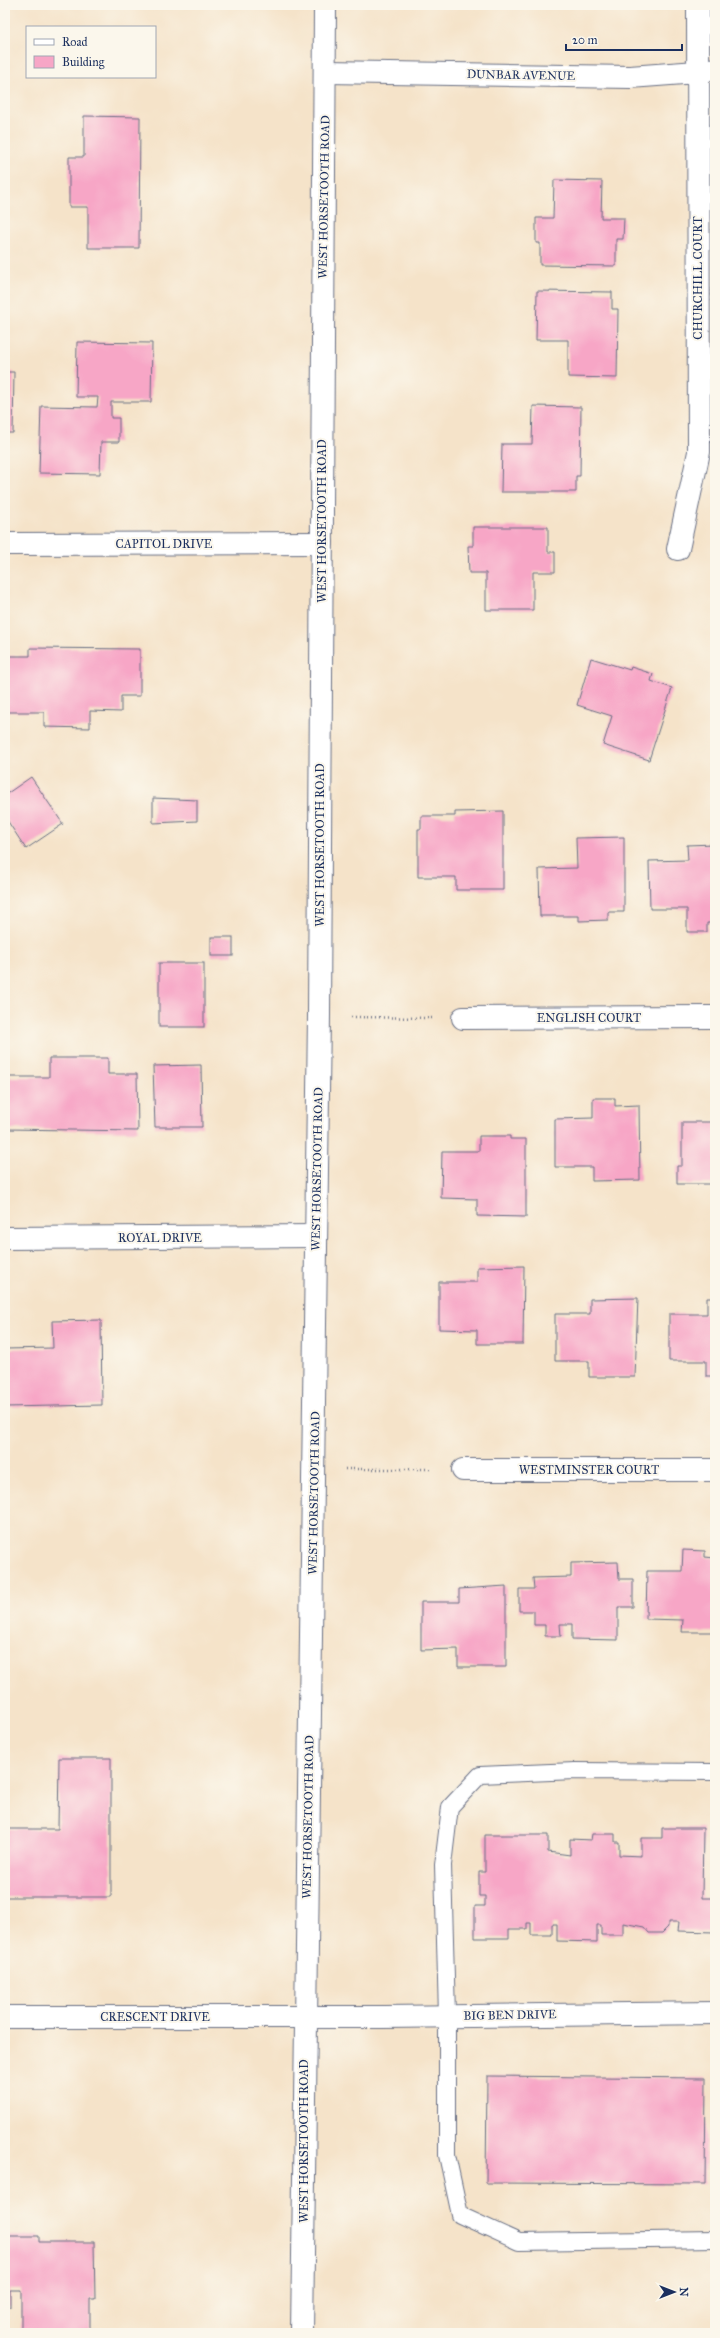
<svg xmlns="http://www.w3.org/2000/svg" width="720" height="2338" font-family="'IM FELL Great Primer',serif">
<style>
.building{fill:#f7a6c6}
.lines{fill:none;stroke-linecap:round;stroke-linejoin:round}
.lane-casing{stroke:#676e83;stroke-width:18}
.street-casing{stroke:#676e83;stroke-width:24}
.secondary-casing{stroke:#676e83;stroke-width:24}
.path{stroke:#676e83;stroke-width:2.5;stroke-dasharray:1 3;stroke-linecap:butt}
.lane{stroke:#fff;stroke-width:16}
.street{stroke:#fff;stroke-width:22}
.secondary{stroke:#fff;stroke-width:22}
.labels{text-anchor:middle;stroke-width:4;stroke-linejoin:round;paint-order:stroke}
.street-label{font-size:12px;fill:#1b2f5e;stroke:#fbf7ec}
</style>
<rect width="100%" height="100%" fill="#fbf7ec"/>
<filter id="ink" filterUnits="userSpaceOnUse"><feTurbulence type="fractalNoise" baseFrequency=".025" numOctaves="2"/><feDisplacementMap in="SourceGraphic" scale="8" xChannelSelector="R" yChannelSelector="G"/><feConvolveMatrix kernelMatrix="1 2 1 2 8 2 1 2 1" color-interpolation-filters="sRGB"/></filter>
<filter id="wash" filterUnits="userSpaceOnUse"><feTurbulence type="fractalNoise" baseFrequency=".012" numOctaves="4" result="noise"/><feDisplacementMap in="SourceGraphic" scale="16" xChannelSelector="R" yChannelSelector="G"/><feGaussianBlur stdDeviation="0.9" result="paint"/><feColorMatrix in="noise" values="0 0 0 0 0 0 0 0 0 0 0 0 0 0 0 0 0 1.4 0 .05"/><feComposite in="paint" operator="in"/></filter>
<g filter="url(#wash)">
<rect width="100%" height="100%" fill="#f5e3c9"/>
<g id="blocks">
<g class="building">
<polygon points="84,116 140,117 139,248 88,248 88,207 69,207 69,157 84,157"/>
<polygon points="554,180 602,181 601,218 624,218 623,239 616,239 616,266 540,265 540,243 536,243 536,218 553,218"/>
<polygon points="537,291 612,292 612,309 618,309 617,378 568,377 568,340 536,340"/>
<polygon points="77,342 152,343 151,402 111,402 111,418 119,418 119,442 101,442 100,474 39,473 41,406 97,407 98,397 76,397"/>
<polygon points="5,372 14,372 13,433 5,433"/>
<polygon points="533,406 581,407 580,476 576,476 576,492 501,492 502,444 532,444"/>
<polygon points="473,527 548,527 548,552 555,552 555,572 533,572 533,610 486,610 486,573 469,573 468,546 473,546"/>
<polygon points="30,648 140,649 140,696 121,696 121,712 90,711 90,728 44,727 44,712 5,712 5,656 30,656"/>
<polygon points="591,658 630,670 631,667 653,674 651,681 672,688 649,760 603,745 612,716 577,705"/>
<polygon points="31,777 63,824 26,849 5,817 5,795"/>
<polygon points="153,798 197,800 197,821 153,823"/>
<polygon points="503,811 503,890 456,890 456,877 418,877 418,829 421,829 421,816 455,816 455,812"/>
<polygon points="624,837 624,912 608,912 608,920 579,921 579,916 540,916 539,869 577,868 576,838"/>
<polygon points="714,844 715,923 707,923 707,932 687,932 687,909 650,909 649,861 688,860 687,845"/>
<rect x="211" y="937" width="22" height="19"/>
<rect x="159" y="963" width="45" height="64"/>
<polygon points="49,1058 108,1058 108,1074 137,1074 138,1131 7,1129 6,1077 49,1077"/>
<polygon points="201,1065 202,1127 155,1127 153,1066"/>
<polygon points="593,1098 615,1098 615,1106 639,1105 640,1180 592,1181 592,1167 555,1167 555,1119 593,1118"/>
<polygon points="682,1122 715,1122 715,1184 677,1184 677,1166 682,1166"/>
<polygon points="479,1136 510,1136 510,1139 526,1139 526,1217 477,1216 477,1199 441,1198 442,1151 479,1151"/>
<polygon points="524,1266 523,1344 477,1344 477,1330 439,1329 439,1282 477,1282 477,1267"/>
<polygon points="638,1298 635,1377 589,1377 589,1361 555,1361 555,1314 590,1314 590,1299"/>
<polygon points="707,1298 715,1298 715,1376 706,1376 706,1361 669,1361 669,1314 707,1314"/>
<polygon points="101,1320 102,1405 5,1407 5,1349 53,1348 52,1321"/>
<polygon points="683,1550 705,1551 705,1557 715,1558 715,1632 682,1632 683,1620 646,1619 647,1571 682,1571"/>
<polygon points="618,1562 619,1579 633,1579 633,1607 618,1607 618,1640 572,1639 572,1624 560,1624 561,1636 545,1636 545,1625 534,1625 534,1611 519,1611 519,1589 534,1589 533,1578 571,1577 571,1563"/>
<polygon points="506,1586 506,1667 458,1667 458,1649 421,1650 421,1602 459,1602 459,1589"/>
<polygon points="59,1758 111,1758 111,1897 5,1897 5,1829 58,1829"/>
<polygon points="662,1828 703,1828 702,1898 715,1898 714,1932 678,1931 679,1922 668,1922 668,1927 662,1933 649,1933 644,1927 623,1923 623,1935 601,1935 601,1925 597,1925 597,1942 557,1941 557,1924 552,1924 552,1935 531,1935 531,1923 527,1923 527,1929 509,1929 509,1938 475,1938 475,1906 485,1906 485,1896 479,1896 479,1872 485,1872 485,1835 548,1835 548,1852 570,1855 570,1839 591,1840 592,1834 615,1834 615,1842 619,1842 619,1855 641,1856 641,1838 662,1838"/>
<polygon points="487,2076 706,2078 705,2184 486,2183"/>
<polygon points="5,2183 7,2183 8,2236 39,2236 39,2242 94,2242 95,2299 90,2299 90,2333 21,2333 21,2290 10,2290 10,2307 5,2307"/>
</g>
</g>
</g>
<g filter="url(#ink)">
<use href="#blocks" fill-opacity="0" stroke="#676e83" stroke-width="1"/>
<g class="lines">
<g class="lane-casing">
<polyline id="lane" points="715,1772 575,1771 480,1775 450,1807 443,1865 447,2016 447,2155 460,2215 519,2242 715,2239"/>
</g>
<g class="street-casing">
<g id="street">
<polyline points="326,72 630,77 697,72 715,69"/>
<polyline points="5,544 322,543"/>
<polyline points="678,549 699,452 698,5"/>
<polyline points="463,1018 715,1017"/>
<polyline points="5,1238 316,1236"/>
<polyline points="463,1470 715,1470"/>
<polyline points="5,2017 383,2017 715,2013"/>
</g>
</g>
<g class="secondary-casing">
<polyline id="secondary" points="302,2333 319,1015 325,5"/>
</g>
<g class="path">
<polyline points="351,1017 432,1018"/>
<polyline points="345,1469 432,1469"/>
</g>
<use href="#lane" class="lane"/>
<use href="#street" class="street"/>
<use href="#secondary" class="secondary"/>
</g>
</g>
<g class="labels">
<g class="street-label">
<text transform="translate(521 75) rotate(1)" y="4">DUNBAR AVENUE</text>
<text transform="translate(324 197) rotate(-89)" y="4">WEST HORSETOOTH ROAD</text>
<text transform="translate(698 278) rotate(-90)" y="4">CHURCHILL COURT</text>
<text transform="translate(322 521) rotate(-90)" y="4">WEST HORSETOOTH ROAD</text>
<text x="164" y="548">CAPITOL DRIVE</text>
<text transform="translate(320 845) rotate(-90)" y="4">WEST HORSETOOTH ROAD</text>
<text x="589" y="1022">ENGLISH COURT</text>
<text transform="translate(317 1169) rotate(-89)" y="4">WEST HORSETOOTH ROAD</text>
<text x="160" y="1242">ROYAL DRIVE</text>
<text x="589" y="1474">WESTMINSTER COURT</text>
<text transform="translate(314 1493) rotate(-89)" y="4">WEST HORSETOOTH ROAD</text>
<text transform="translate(308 1817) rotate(-89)" y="4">WEST HORSETOOTH ROAD</text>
<text transform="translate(510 2015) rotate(-1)" y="4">BIG BEN DRIVE</text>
<text x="155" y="2021">CRESCENT DRIVE</text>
<text transform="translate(304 2141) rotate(-90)" y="4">WEST HORSETOOTH ROAD</text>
</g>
</g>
<rect width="720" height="2338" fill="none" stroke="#fbf7ec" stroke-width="20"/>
<rect x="26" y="26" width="130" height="52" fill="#fbf7ec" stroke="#a1a7b3"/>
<rect x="34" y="39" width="20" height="6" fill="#ffffff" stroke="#a1a7b3"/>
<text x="62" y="46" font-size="12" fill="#1b2f5e">Road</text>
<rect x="34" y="56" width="20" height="12" fill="#f7a6c6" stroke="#a1a7b3"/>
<text x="62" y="66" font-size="12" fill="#1b2f5e">Building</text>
<g transform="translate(674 2292) rotate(90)" stroke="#fbf7ec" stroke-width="3" paint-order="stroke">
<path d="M0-3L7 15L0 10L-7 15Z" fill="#1b2f5e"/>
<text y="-6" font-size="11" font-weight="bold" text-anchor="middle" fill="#1b2f5e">N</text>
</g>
<path d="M566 44v6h116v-6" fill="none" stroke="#1b2f5e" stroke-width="2"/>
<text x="572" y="44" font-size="12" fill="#1b2f5e" stroke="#fbf7ec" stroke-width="3" paint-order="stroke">20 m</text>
</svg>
